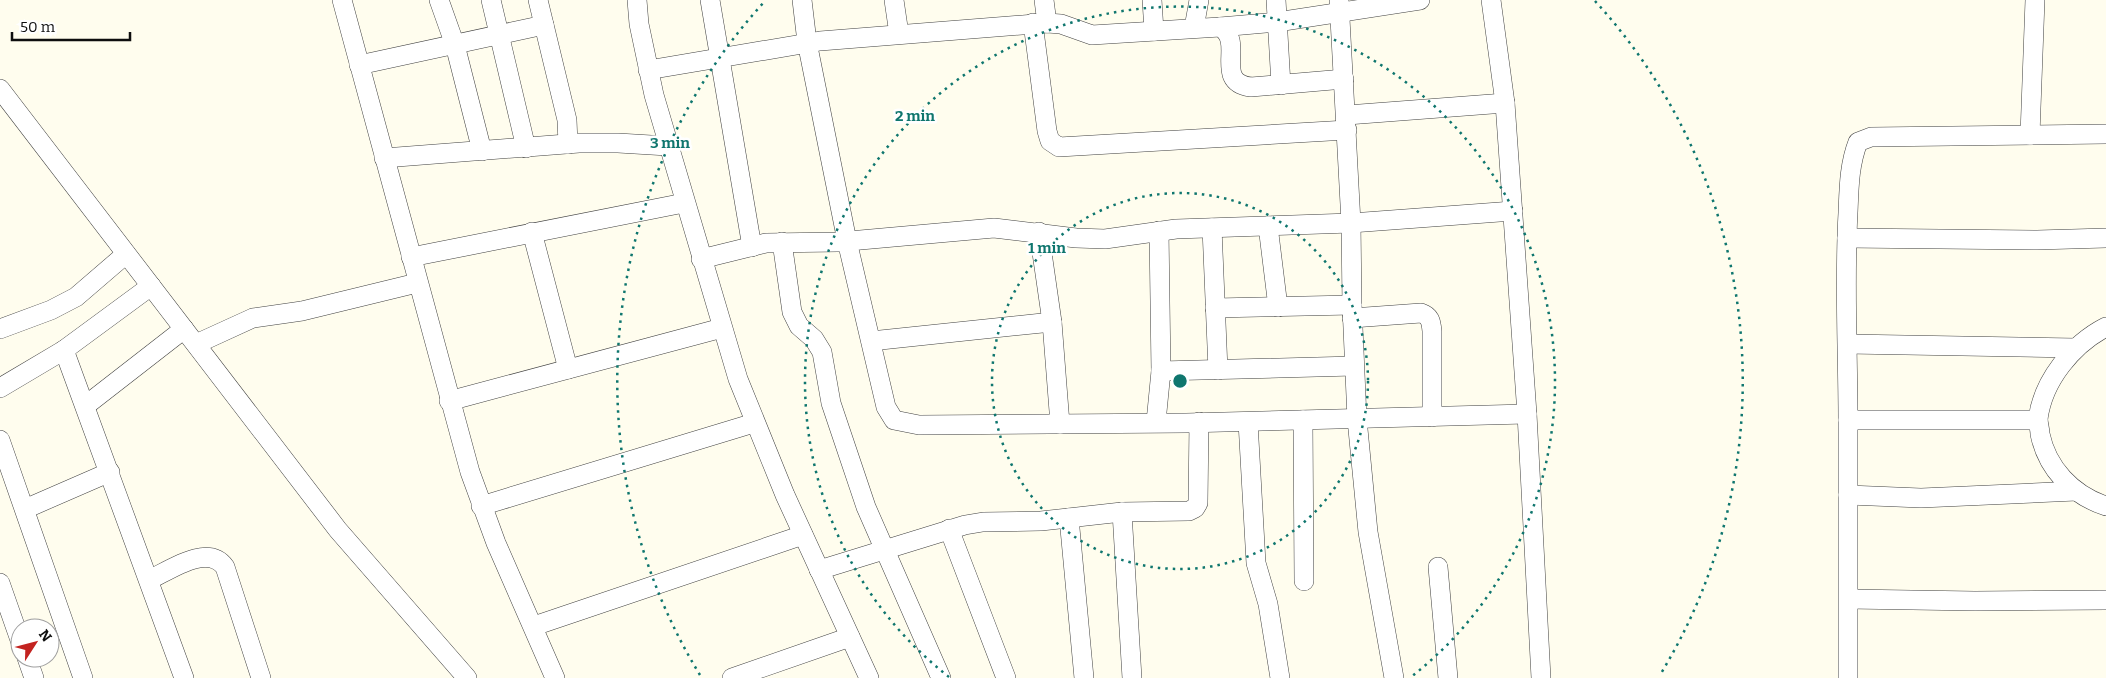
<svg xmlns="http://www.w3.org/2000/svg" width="2106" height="678" font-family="Bitter,serif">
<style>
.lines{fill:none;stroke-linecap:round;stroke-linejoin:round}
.minor-casing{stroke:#414141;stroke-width:20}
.minor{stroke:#fff;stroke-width:19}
.ring{fill:none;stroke:#0f766e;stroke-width:2.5;stroke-dasharray:2.5 5}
.centre{fill:#0f766e;stroke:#fff;stroke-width:2.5}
.ring-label{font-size:15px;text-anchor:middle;font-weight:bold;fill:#0f766e;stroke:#fff;stroke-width:5;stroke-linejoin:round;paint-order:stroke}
</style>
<rect width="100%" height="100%" fill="#fffdee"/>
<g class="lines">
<g class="minor-casing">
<g id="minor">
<polyline points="342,0 470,472 496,543 555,678"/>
<polyline points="439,0 455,45 482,151"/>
<polyline points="491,0 526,148"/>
<polyline points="538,0 567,120 568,144"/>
<polyline points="637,0 639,24 654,95 738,379 785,495 869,678"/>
<polyline points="710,0 752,247"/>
<polyline points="802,0 807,42 847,241 886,407 894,420 919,425 1186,423 1527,414"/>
<polyline points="894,0 899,34"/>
<polyline points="1044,0 1047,23"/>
<polyline points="1152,0 1154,31"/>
<polyline points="1276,0 1281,85"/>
<polyline points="1339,0 1351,223 1352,305 1357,419 1368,532 1394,678"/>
<polyline points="1491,0 1505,103 1527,414 1541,678"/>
<polyline points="1033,23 1047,131 1050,141 1059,147 1347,130"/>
<polyline points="1220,27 1277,22 1420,0"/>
<polyline points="1194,28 1199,0"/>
<polyline points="359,65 544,25"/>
<path d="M648,70L820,41L1047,23L1061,24L1092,35L1220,27C1246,41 1212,82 1251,87L1344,79"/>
<polyline points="0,89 338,530 467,678"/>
<polyline points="1347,115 1505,103"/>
<polyline points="2030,135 2035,0"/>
<polyline points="384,158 579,143 618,143 668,146"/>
<polyline points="1268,226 1278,307"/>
<polyline points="1212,228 1218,370"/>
<polyline points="532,232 568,369"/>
<polyline points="1039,232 1052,322 1060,424"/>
<polyline points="1847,238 2037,240 2106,238"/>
<polyline points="782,242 792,312 799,326 814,339 822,352 831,403 866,507 941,678"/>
<polyline points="411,257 684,203"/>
<polyline points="701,259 766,243 838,242 994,228 1076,238 1105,239 1176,229 1351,223 1513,211"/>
<polyline points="1215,308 1352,305"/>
<path d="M1352,318L1421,313C1430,316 1431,321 1432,331V417"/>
<path d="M2106,327C2073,344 2043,380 2038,419C2038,423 2040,429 2040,434C2047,468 2072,495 2106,506"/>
<polyline points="0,329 51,310 76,297 126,254"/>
<polyline points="871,341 1052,322"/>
<polyline points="196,344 253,318 302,311 417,283"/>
<polyline points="1848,344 2076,348"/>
<polyline points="64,350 184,678"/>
<polyline points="1161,371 1354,366"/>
<polyline points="0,388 64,350 151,286"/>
<polyline points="449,401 722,328"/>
<polyline points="85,406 184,329"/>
<polyline points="1303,420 1304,581"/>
<polyline points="1848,420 1848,678"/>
<path d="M2038,420H1848C1848,351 1844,282 1848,213C1849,189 1849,165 1858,142L1871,137L2106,134"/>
<polyline points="1156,422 1161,371 1159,231"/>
<polyline points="1248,422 1256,563 1268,604 1280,678"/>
<polyline points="0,440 83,678"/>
<polyline points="1848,495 1921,498 2076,491"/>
<polyline points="481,506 754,423"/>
<polyline points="25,509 110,472"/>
<polyline points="1122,512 1132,678"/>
<polyline points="1069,518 1084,678"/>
<polyline points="949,529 1006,678"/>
<polyline points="1438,567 1448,678"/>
<polyline points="819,570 965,525 983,522 1041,521 1122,512 1189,511 1195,508 1198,503 1199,422"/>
<path d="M149,580C170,570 208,543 225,567L261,678"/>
<polyline points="0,583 20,640"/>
<polyline points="1849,599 1975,601 2106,600"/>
<polyline points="534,626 803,535"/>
<polyline points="27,658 34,678"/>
<polyline points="732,678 850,637"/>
</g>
</g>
<use href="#minor" class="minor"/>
</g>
<g class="ring">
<circle cx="1180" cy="381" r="188"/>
<path d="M949 677A375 375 0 1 1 1411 677"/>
<path d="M700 675A563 563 0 0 1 765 1M1595 1A563 563 0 0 1 1660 675"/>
</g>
<circle cx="1180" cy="381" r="8" class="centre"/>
<g class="ring-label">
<text x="915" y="121">2 min</text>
<text x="670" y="148">3 min</text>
<text x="1047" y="253">1 min</text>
</g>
<g transform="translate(35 643) rotate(54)"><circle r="24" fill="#ffffff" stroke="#9f9f9f"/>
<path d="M0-4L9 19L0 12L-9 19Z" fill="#c32320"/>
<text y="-8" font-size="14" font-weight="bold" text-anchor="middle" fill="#0e0e0e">N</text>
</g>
<path d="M12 32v8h118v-8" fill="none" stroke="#0e0e0e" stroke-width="2.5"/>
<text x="20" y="32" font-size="15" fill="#0e0e0e" stroke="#ffffff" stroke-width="4" paint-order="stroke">50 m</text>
</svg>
